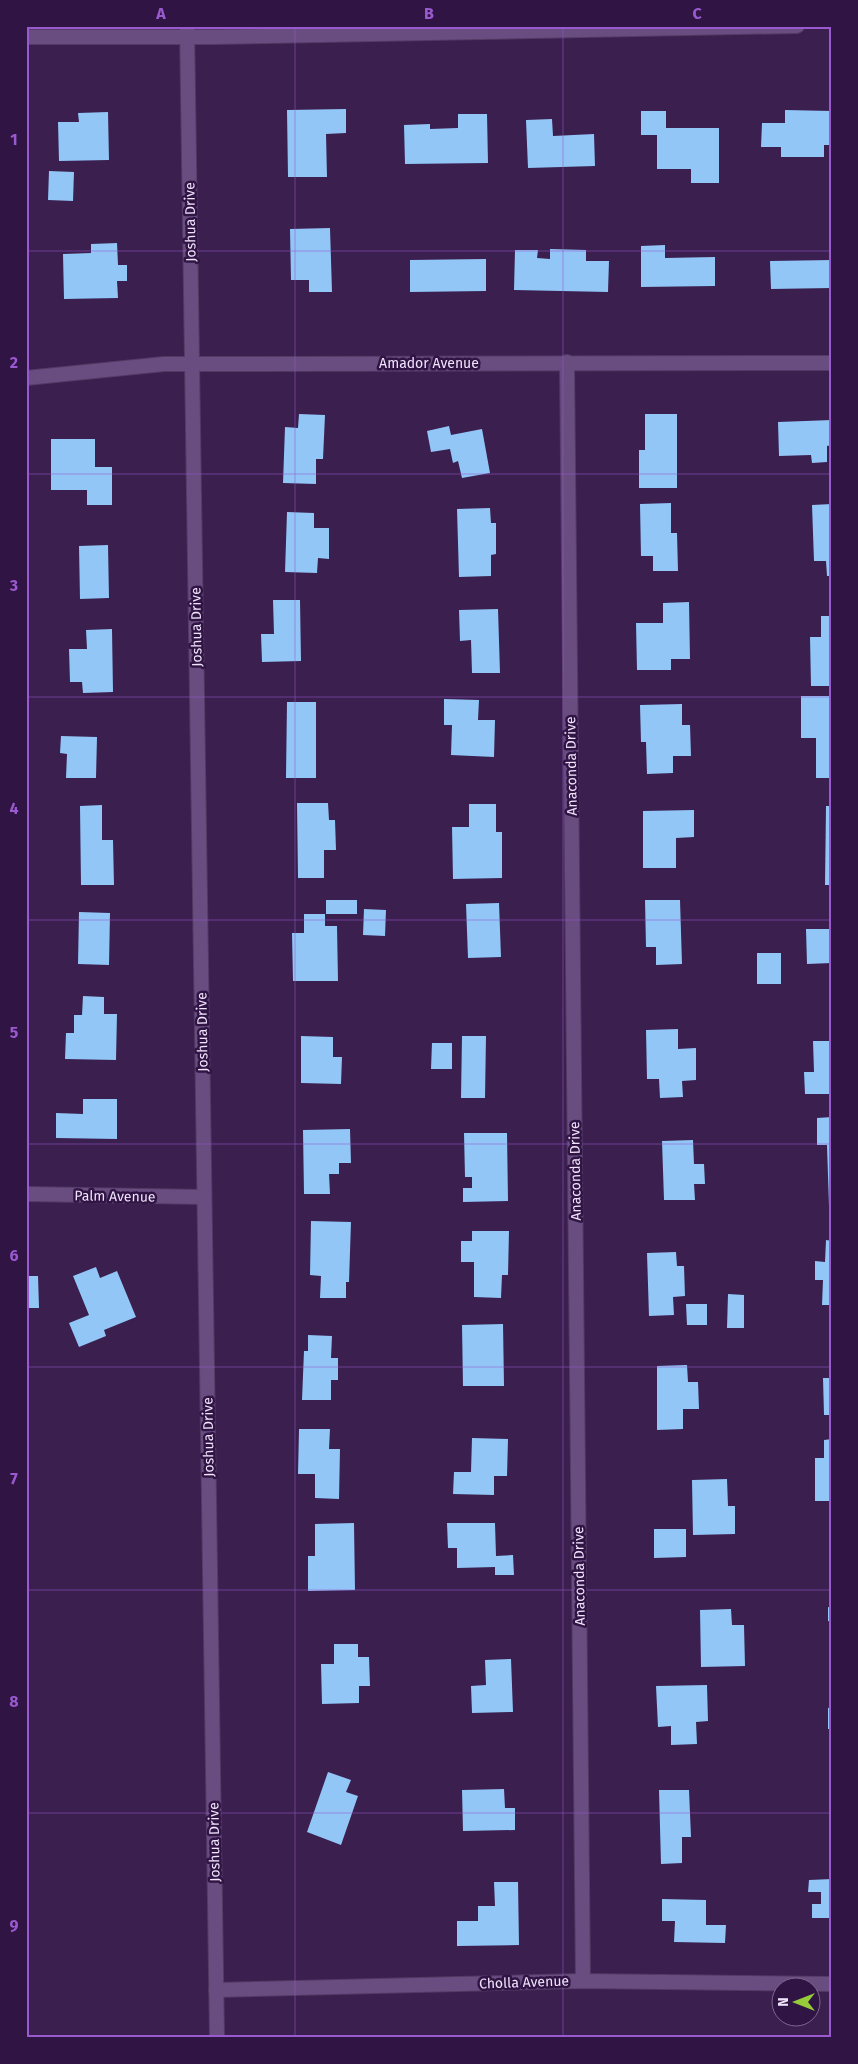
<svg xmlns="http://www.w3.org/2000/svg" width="858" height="2064" font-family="'Fira Sans',sans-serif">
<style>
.building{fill:#92c6f7}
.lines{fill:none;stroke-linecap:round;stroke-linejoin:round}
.minor-casing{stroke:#533a64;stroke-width:16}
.tertiary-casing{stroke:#533a64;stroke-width:16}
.minor{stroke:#694d81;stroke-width:14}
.tertiary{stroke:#694d81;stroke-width:14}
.grid{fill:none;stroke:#985ace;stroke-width:1;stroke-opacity:0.55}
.labels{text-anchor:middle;stroke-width:5;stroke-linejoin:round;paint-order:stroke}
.street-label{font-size:14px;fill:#f0e4fc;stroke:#301444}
.neatline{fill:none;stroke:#985ace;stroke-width:2}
.grid-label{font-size:16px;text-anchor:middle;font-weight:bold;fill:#985ace}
</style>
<rect width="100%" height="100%" fill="#3a1f4f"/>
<g class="building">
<polygon points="346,109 346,133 326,134 327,177 288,177 287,110"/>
<polygon points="785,110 832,111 832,145 824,145 824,157 781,157 781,147 761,147 762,123 785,123"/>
<polygon points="641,111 666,111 666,128 719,128 719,183 691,183 691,169 657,169 657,135 641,135"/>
<polygon points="108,112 109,160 59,161 58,122 79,122 78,113"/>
<polygon points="458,114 487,114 488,163 405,164 404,125 430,124 430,129 458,128"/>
<polygon points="552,119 553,136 594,134 595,166 528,168 526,120"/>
<polygon points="49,171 74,172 73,201 48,200"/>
<polygon points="330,228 332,292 309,292 309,280 291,280 290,229"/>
<polygon points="117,243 118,265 127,265 127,281 117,281 118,298 64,299 63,254 91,253 91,244"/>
<polygon points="665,245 665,258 715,257 715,286 641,287 641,246"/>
<polygon points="550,249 586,250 586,261 609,261 608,292 514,290 515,250 538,250 537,258 550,259"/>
<polygon points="486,259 486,291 410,292 410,260"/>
<polygon points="832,260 832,288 771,289 770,261"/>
<polygon points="299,414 325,415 323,459 316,459 316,484 283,483 285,427 298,428"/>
<polygon points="645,414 677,414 677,488 639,488 639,450 645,450"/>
<polygon points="832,420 832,445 827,446 827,462 812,463 811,455 779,456 778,422"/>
<polygon points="449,426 451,435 482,429 490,473 462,478 458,461 453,463 450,449 431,452 427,431"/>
<polygon points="51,439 95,439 95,467 112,467 112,505 87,505 87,490 51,490"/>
<polygon points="671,503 671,533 677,533 678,571 653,571 653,556 641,556 640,504"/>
<polygon points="832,504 832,576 827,576 826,561 814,561 812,505"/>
<polygon points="490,508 491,523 496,523 496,554 491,555 491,576 459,577 457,509"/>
<polygon points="287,512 314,513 314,528 329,528 329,559 318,558 317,573 285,572"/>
<polygon points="108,545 109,598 80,599 79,546"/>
<polygon points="273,600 300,600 301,661 262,662 261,634 274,634"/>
<polygon points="689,602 690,659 671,659 671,670 637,670 636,623 663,623 663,603"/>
<polygon points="498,609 500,673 472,673 471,640 460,641 459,610"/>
<polygon points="821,616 832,616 832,686 811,686 810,637 821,637"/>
<polygon points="112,629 113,692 83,693 82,682 70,682 69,649 87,649 86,630"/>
<polygon points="801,696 832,696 832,778 816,778 816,738 801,738"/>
<polygon points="444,699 479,700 478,720 495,720 494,757 451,755 452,725 444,725"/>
<polygon points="287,702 316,702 316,778 286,778"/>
<polygon points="682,704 682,725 690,725 691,756 673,756 673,773 647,774 646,742 641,742 640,705"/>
<polygon points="61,736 97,737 96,778 66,778 67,754 60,753"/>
<polygon points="297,803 328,803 329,820 335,820 336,850 324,850 324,878 298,878"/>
<polygon points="469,804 496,804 496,832 502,832 502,878 453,879 452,827 469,827"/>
<polygon points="102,805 102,840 113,840 114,885 81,885 80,806"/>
<polygon points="826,806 832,806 832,885 825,885"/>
<polygon points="694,810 694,837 676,838 676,868 643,868 643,811"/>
<rect x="326" y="900" width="31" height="14"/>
<polygon points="645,900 680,900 682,964 656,965 656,947 646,947"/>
<polygon points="499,903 501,957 468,958 466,904"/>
<polygon points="364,909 386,910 385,936 363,935"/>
<polygon points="79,912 110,913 109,965 78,964"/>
<polygon points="304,914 325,914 325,926 337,926 338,981 293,981 292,933 304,933"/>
<polygon points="806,929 832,929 832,963 807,964"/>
<rect x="757" y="953" width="24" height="31"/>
<polygon points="83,996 104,997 104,1014 117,1014 116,1060 65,1059 66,1033 74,1033 74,1015 82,1015"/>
<polygon points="678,1029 678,1049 696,1048 696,1080 682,1081 683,1097 660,1098 659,1079 647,1079 646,1030"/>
<polygon points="301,1036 333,1037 333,1057 342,1057 341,1084 301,1083"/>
<polygon points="462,1036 486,1036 485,1098 461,1098"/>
<polygon points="813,1041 832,1041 832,1094 805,1094 804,1072 814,1072"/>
<polygon points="432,1043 452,1043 452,1069 431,1069"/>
<polygon points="83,1099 117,1099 117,1139 56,1138 56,1113 83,1114"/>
<polygon points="832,1117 832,1206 829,1206 827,1145 817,1145 817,1118"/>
<polygon points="350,1129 351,1163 339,1163 339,1174 329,1174 330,1194 304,1194 303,1130"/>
<polygon points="464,1133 507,1133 508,1201 463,1202 463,1188 472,1188 472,1177 465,1177"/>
<polygon points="693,1140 694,1164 704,1164 705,1184 694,1184 695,1200 664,1200 662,1141"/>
<polygon points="311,1221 351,1222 349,1282 346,1282 346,1298 320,1298 321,1276 310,1275"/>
<polygon points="472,1231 509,1231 508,1275 502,1275 501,1298 474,1297 474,1262 461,1262 461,1241 472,1241"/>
<polygon points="826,1240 832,1241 832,1305 822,1305 823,1280 815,1280 815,1261 825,1262"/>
<polygon points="676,1252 677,1266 684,1266 685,1296 673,1297 674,1315 649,1316 647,1253"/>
<polygon points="96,1267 100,1278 117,1271 136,1317 104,1330 106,1336 79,1347 69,1323 89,1315 73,1276"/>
<polygon points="26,1276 38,1276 39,1308 26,1308"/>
<polygon points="728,1294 744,1295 744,1328 727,1328"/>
<polygon points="686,1304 707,1304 707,1325 687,1325"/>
<polygon points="503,1324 504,1386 463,1386 462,1325"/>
<polygon points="308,1335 332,1336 331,1358 338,1358 338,1380 331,1380 331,1400 302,1400 304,1351 308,1351"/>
<polygon points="687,1365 688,1382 698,1382 699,1409 683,1409 683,1429 657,1430 657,1366"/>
<polygon points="823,1378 832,1378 832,1415 824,1415"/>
<polygon points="299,1429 330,1429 329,1449 340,1449 339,1499 315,1498 315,1474 298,1474"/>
<polygon points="472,1438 508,1439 507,1476 494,1476 494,1495 453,1494 454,1472 471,1472"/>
<polygon points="832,1439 832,1501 815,1501 815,1458 824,1458 824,1440"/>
<polygon points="727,1479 728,1506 735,1506 735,1534 693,1535 692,1480"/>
<polygon points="354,1523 355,1590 308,1591 308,1556 315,1556 315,1524"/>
<polygon points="447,1523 495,1523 496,1556 513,1555 514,1575 495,1575 495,1567 457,1568 457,1548 448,1548"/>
<polygon points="654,1529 686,1529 686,1557 654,1558"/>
<polygon points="828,1607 832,1608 832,1622 828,1621"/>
<polygon points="731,1609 732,1625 744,1625 745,1666 701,1667 700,1610"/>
<polygon points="334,1644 358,1644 358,1657 369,1657 370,1686 359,1686 359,1703 322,1704 321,1664 334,1664"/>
<polygon points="511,1659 513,1712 472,1713 471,1686 486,1685 485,1660"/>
<polygon points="707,1685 708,1721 696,1722 697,1744 671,1745 671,1726 658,1727 656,1686"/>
<polygon points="832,1707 832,1729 828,1729 828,1708"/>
<polygon points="328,1772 351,1780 346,1792 358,1796 341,1845 307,1832"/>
<polygon points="504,1789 505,1808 515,1808 515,1830 463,1831 462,1790"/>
<polygon points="659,1790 689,1790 691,1837 682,1837 682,1863 661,1864"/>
<polygon points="832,1879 832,1918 812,1918 812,1904 821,1904 821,1892 808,1892 809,1880"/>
<polygon points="494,1882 518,1882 519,1945 457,1946 457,1921 478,1921 478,1906 495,1906"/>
<polygon points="662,1899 706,1900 706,1925 726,1925 725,1943 674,1942 675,1921 662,1921"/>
</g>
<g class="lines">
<g class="minor-casing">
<g id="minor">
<polyline points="26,37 212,37 797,26"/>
<polyline points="567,362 583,1981"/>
<polyline points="26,378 164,364 192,364 832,363"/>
<polyline points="26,1194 204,1197"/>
<polyline points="216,1990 583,1981 832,1984"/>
</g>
</g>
<g class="tertiary-casing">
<polyline id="tertiary" points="187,26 217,2038"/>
</g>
<use href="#minor" class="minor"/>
<use href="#tertiary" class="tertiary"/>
</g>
<path class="grid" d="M295,26V2038M563,26V2038M26,251H832M26,474H832M26,697H832M26,920H832M26,1144H832M26,1367H832M26,1590H832M26,1813H832"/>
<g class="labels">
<g class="street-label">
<text transform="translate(190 222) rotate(-91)" y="5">Joshua Drive</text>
<text x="429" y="368">Amador Avenue</text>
<text transform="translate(196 627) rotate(-91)" y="5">Joshua Drive</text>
<text transform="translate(571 766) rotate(-91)" y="5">Anaconda Drive</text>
<text transform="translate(202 1032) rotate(-91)" y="5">Joshua Drive</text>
<text transform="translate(575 1171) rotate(-91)" y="5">Anaconda Drive</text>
<text transform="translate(115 1196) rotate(1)" y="5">Palm Avenue</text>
<text transform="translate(208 1437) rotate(-91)" y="5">Joshua Drive</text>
<text transform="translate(579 1576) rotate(-91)" y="5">Anaconda Drive</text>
<text transform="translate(214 1842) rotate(-91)" y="5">Joshua Drive</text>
<text transform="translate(524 1982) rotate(-2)" y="5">Cholla Avenue</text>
</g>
</g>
<rect width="858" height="2064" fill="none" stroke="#301444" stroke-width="55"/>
<g transform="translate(796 2002) rotate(270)"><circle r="24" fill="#301444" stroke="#7d678e"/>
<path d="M0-4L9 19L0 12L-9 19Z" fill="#96cc39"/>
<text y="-8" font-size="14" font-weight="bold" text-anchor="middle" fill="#f0e4fc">N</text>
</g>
<rect x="28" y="28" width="802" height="2008" class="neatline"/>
<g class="grid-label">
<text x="161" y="19">A</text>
<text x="429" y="19">B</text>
<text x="697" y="19">C</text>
<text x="14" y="145">1</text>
<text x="14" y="368">2</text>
<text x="14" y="591">3</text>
<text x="14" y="814">4</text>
<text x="14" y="1038">5</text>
<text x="14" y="1261">6</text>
<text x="14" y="1484">7</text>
<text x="14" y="1707">8</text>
<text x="14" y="1931">9</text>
</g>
</svg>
